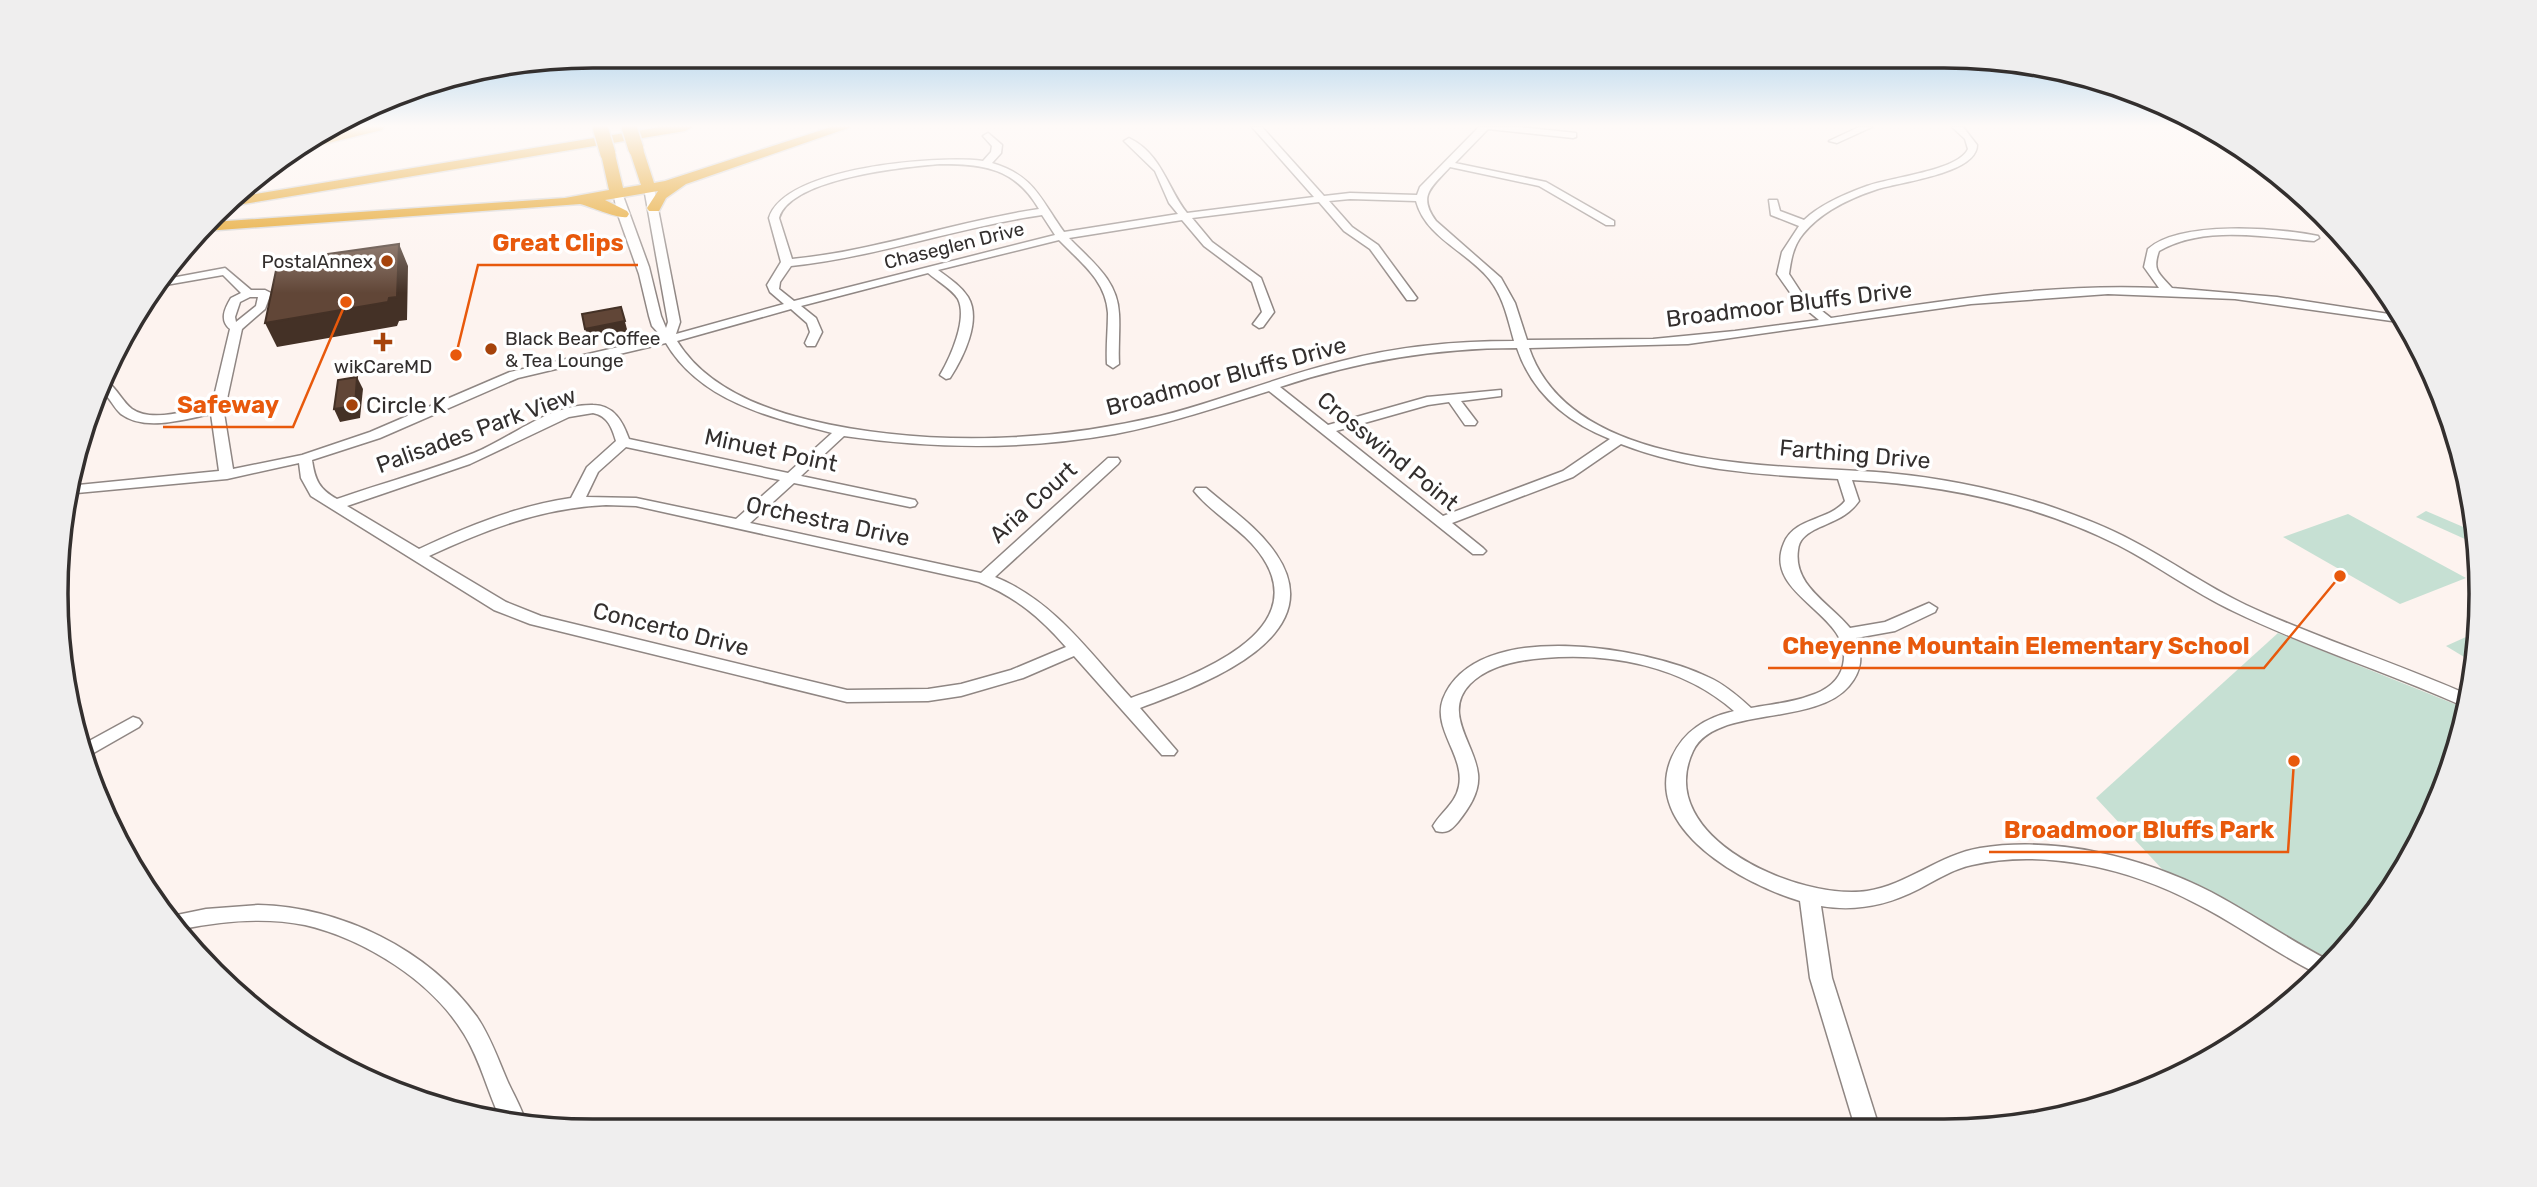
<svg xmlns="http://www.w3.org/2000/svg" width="2537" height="1187" font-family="Rubik,sans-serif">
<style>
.green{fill:#c6e0d3}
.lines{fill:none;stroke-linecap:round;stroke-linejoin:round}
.minor-casing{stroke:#8f8683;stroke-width:3}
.highway-casing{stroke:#d2d1d1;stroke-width:3}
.minor{fill:#fff;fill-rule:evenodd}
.highway{fill:#e19504;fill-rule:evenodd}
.highway-bridge-casing{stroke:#d2d1d1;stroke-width:18;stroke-linecap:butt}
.highway-bridge{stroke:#e19504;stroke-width:15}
.shaded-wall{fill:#443126}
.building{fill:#614637;stroke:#443126;stroke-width:2}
.poi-dot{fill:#a6430b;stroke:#fff;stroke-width:2.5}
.labels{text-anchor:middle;stroke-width:7;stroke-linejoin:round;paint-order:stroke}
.far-street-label{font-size:19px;fill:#332f2e;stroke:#fff}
.far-poi-label{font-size:19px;fill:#332f2e;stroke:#fff;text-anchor:end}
.street-label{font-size:23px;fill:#332f2e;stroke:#fff}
.poi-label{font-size:23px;fill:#332f2e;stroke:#fff;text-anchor:start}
.rim{fill:none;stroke:#332f2e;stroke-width:3.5}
.leader{fill:none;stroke:#e8590c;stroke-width:2.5}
.callout-dot{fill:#e8590c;stroke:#fff;stroke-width:2.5}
.callout-label{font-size:24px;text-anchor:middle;font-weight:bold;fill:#e8590c;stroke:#fff;stroke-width:7;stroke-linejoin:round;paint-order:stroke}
</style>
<rect width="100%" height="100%" fill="#fdf3ef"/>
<g class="green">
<polygon points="2426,511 2475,532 2476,544 2416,517"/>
<polygon points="2348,514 2466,578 2400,604 2283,537"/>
<polygon points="2477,632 2474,663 2446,646"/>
<polygon points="2278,633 2467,709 2440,799 2370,920 2331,960 2162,869 2096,798"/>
</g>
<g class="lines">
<g class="minor-casing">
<g id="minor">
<path d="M1252,127H1262L1324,196L1350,193L1417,195L1420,187L1479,127H1519L1576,133V137L1573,138L1488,129L1455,163L1546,182L1614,221V225H1606L1539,186L1450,167C1432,187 1417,195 1436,221L1501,278L1515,303L1527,340L1653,339L1735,331L1819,320L1796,301L1777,274L1782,252L1799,226L1771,215L1769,200H1777L1780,211L1804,220C1821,204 1845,194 1867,186C1891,177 1958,171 1968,149L1965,139L1952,127H1963L1977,145C1977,174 1898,182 1875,190C1848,199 1820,213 1803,234C1793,246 1791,260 1789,274L1804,297L1831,318C1940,301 2049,283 2159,288L2144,267L2148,249C2180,220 2278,228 2318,236L2319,238L2314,241C2265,237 2203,225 2159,251C2152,271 2159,273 2172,288L2277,297L2402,316L2406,323L2235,299L2108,294L1971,304L1688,344L1529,348C1572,474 1781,464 1888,473C1940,478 1992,488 2043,504C2073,514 2103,525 2131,540C2170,560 2206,586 2246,605C2319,639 2397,663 2471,696L2468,708L2463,706C2387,672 2307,647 2233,611C2193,592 2157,565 2118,545C2034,503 1945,485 1852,480L1859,501C1847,518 1832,521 1814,530C1805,535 1799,540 1798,550C1793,586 1830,603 1850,628L1885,622L1929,603L1937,608L1935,612L1895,631L1856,638C1863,656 1862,671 1849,686C1814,727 1715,705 1693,751C1652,838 1801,901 1867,891C1907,885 1939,855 1980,848C2056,836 2143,857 2211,892C2251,913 2289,940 2330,961L2316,973C2274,952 2237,924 2195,903C2131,869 2044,848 1972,865C1953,869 1936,880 1919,889C1888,905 1856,912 1821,906L1832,978L1879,1127H1855L1810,978L1800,901C1746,885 1640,829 1672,757C1684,731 1705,718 1734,711C1683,666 1610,652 1544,658C1519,660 1489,665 1470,684C1442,713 1475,744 1478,774C1480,792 1469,808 1458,822C1451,830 1447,834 1436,831L1433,826C1441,812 1456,803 1459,786C1465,756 1432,729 1443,699C1476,616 1648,648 1708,677C1724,684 1738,696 1751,708C1770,704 1791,703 1809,696C1825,691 1839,682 1843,665C1855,614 1761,596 1784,543C1795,517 1829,521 1845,501L1838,479C1764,475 1691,471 1621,444L1573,477L1452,523L1483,548L1486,551L1483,554H1473L1269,391C1218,407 1168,424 1115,434C1025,450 934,449 844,436L801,476L915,500L917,503L915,506L910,507L794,483L750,523L981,573L1108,458H1118L1120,461L1118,464L995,577C1053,600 1090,653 1131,698C1184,679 1314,636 1263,558C1245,530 1214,516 1194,491L1196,488H1206C1230,509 1258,527 1276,554C1334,639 1198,686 1140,708L1177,751L1174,755H1162L1074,656L1023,678L961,696L928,701L847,702L530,624L494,610L311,496L301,478L299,463L227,479L66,494L68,486L219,471L211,414C185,419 145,432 121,414C114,408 110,398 103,392L106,383L110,384C118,391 123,402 132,409C152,423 190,410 212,405L230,329C219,320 225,308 231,298L241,293L223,275L160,286L166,279L225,268L251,290H265L271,293L265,309L242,329L224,413L233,469L302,455L370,432L510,372L662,337L652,326L649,316L639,274L617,212L613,191L622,193L649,267L661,316L666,328L668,322L644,188L649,185L654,188L680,322L676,334L784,304L770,292L767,285L781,262L769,218C784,167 938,155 983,161L991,152L992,146L983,136L988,133L1002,145L1001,153L992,163C1035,176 1040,199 1064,232L1178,214L1169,203L1155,171L1124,141L1129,138C1162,154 1167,188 1187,213L1314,197ZM940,164C984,164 1015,168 1039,209C956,221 876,251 792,259L779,218C791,178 904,167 940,164ZM1350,199L1416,201C1426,238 1467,251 1490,280C1504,298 1508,320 1514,341C1456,341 1399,346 1342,361C1280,376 1221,401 1160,416C1046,443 923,447 809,420C759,408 705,386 677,341L791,309L807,323L810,332L805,343L807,346H815L822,332L816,318L801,306L928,273C937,281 952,289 958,299C968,319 950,358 940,375L946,379L950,378C963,358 982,320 968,297C961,286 949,278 938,270L1059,240C1080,262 1106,280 1108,313C1108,330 1106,347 1107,364L1113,368L1119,364C1118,347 1120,331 1119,314C1118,280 1091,261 1069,238L1182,220L1204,246L1252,282L1262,312L1253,324L1259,328L1263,327L1274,312L1261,278L1212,242L1192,218L1319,202L1344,231L1370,249L1407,300H1415L1417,298L1378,245L1352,227L1329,201ZM1042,215L1055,235L794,301L779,289L780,282L791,266C877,257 958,227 1042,215ZM250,297H258L256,306L236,322L235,317L240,302ZM666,343C700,401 771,418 832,433L788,473L629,439C623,422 614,405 593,405C549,404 513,437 474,453C429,471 382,483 337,499C319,489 315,480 312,460L380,438L518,378ZM1517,348C1532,393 1567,422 1610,439L1563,471L1443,516L1336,431L1428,405L1449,402L1465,425H1475L1477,422L1461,401L1501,396V390L1427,397L1328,425L1280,387C1358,361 1435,348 1517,348ZM593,413C608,416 612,428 616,441L587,467L571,498C517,506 468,526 419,549L347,506L470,464L569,417ZM626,447L780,480L736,519L636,498L586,497L598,472ZM606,505L636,506L979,582C1016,597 1041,618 1066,647L1011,670L961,684L928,689L847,690L541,616L506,602L429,556C487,529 542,508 606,505Z"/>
<polygon points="1859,127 1872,127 1837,143 1829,141"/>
<polygon points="133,717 139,719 142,723 139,727 83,759 80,746"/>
<path d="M258,905C341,907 428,949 477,1017C490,1036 498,1059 507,1080C513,1094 523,1110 526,1124L502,1122C488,1094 481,1061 464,1034C432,981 365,939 305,925C266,917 221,921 183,929L172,916L206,909Z"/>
</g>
</g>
<g class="highway-casing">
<g id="highway">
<polygon points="362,127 384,127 382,130 291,152 305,142"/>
<polygon points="661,127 692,127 685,131 225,207 232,198"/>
<path d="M831,127H851L686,184L666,198L659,211H649L647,208L658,191L605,200L627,211L629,214L627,217C618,219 592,207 580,204L205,231L212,222L565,198L609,190L601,154L608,150L615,154L623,188L641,185L629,149L636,145L643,149L654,183L665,181Z"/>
</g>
</g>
<use href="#minor" class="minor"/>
<use href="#highway" class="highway"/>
<g class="highway-bridge-casing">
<g id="highway-bridge">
<polyline points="600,127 608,154"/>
<polyline points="629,127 636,149"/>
</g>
</g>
<use href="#highway-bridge" class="highway-bridge"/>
</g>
<g class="shaded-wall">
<polygon points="399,244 408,266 407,320 399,321 397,326 277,347 265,323"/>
<polygon points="621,307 628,333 589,341 585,329"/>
<polygon points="357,377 363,389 360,418 340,422 334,409"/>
</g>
<g class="building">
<polygon points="399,244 397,297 389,298 388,302 265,323 278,261"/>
<polygon points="621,307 625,321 585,329 582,314"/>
<polygon points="357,377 355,406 334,409 338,380"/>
</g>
<linearGradient id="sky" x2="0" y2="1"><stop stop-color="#95c6e8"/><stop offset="0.43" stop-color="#fefaf8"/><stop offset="1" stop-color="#fefaf8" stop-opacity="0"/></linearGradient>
<rect width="2537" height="293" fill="url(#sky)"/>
<g class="poi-dot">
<circle cx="387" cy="261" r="7"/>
<path d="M379.5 331.5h7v7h7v7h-7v7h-7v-7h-7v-7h7z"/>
<circle cx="491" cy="349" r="7"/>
<circle cx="352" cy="405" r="7"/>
</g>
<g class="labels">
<g class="far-street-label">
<text transform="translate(954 245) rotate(-14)" y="7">Chaseglen Drive</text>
</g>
<g class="far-poi-label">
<text x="373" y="268">PostalAnnex</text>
<text x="505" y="345" text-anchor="start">Black Bear Coffee<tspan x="505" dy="22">&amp; Tea Lounge</tspan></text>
<text x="383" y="373" text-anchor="middle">wikCareMD</text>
</g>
<g class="street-label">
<text transform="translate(1789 304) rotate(-7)" y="8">Broadmoor Bluffs Drive</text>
<text transform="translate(1226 376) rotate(-15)" y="8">Broadmoor Bluffs Drive</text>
<text transform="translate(476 430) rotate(-20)" y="8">Palisades Park View</text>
<text transform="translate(771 450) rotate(12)" y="8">Minuet Point</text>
<text transform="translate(1388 451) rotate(39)" y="8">Crosswind Point</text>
<text transform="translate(1855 454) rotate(5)" y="8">Farthing Drive</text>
<text transform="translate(1033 502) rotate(-42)" y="8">Aria Court</text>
<text transform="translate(828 521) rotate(12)" y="8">Orchestra Drive</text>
<text transform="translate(671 629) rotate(14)" y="8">Concerto Drive</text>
</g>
<g class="poi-label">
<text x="366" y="413">Circle K</text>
</g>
</g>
<path d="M0 0H2537V1187H0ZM593 68H1944A525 525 0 0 1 2469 593V594A525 525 0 0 1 1944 1119H593A525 525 0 0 1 68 594V593A525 525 0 0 1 593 68Z" fill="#efeeee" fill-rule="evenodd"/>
<path class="rim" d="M593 68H1944A525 525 0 0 1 2469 593V594A525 525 0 0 1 1944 1119H593A525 525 0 0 1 68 594V593A525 525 0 0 1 593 68Z"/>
<path class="leader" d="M456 355L478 265H638M346 302L293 427H163M2340 576L2264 668H1768M2294 761L2288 852H1989"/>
<g class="callout-dot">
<circle cx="456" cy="355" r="7"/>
<circle cx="346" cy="302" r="7"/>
<circle cx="2340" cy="576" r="7"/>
<circle cx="2294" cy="761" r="7"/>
</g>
<g class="callout-label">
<text x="558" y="251">Great Clips</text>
<text x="228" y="413">Safeway</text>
<text x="2016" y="654">Cheyenne Mountain Elementary School</text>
<text x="2139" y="838">Broadmoor Bluffs Park</text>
</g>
</svg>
